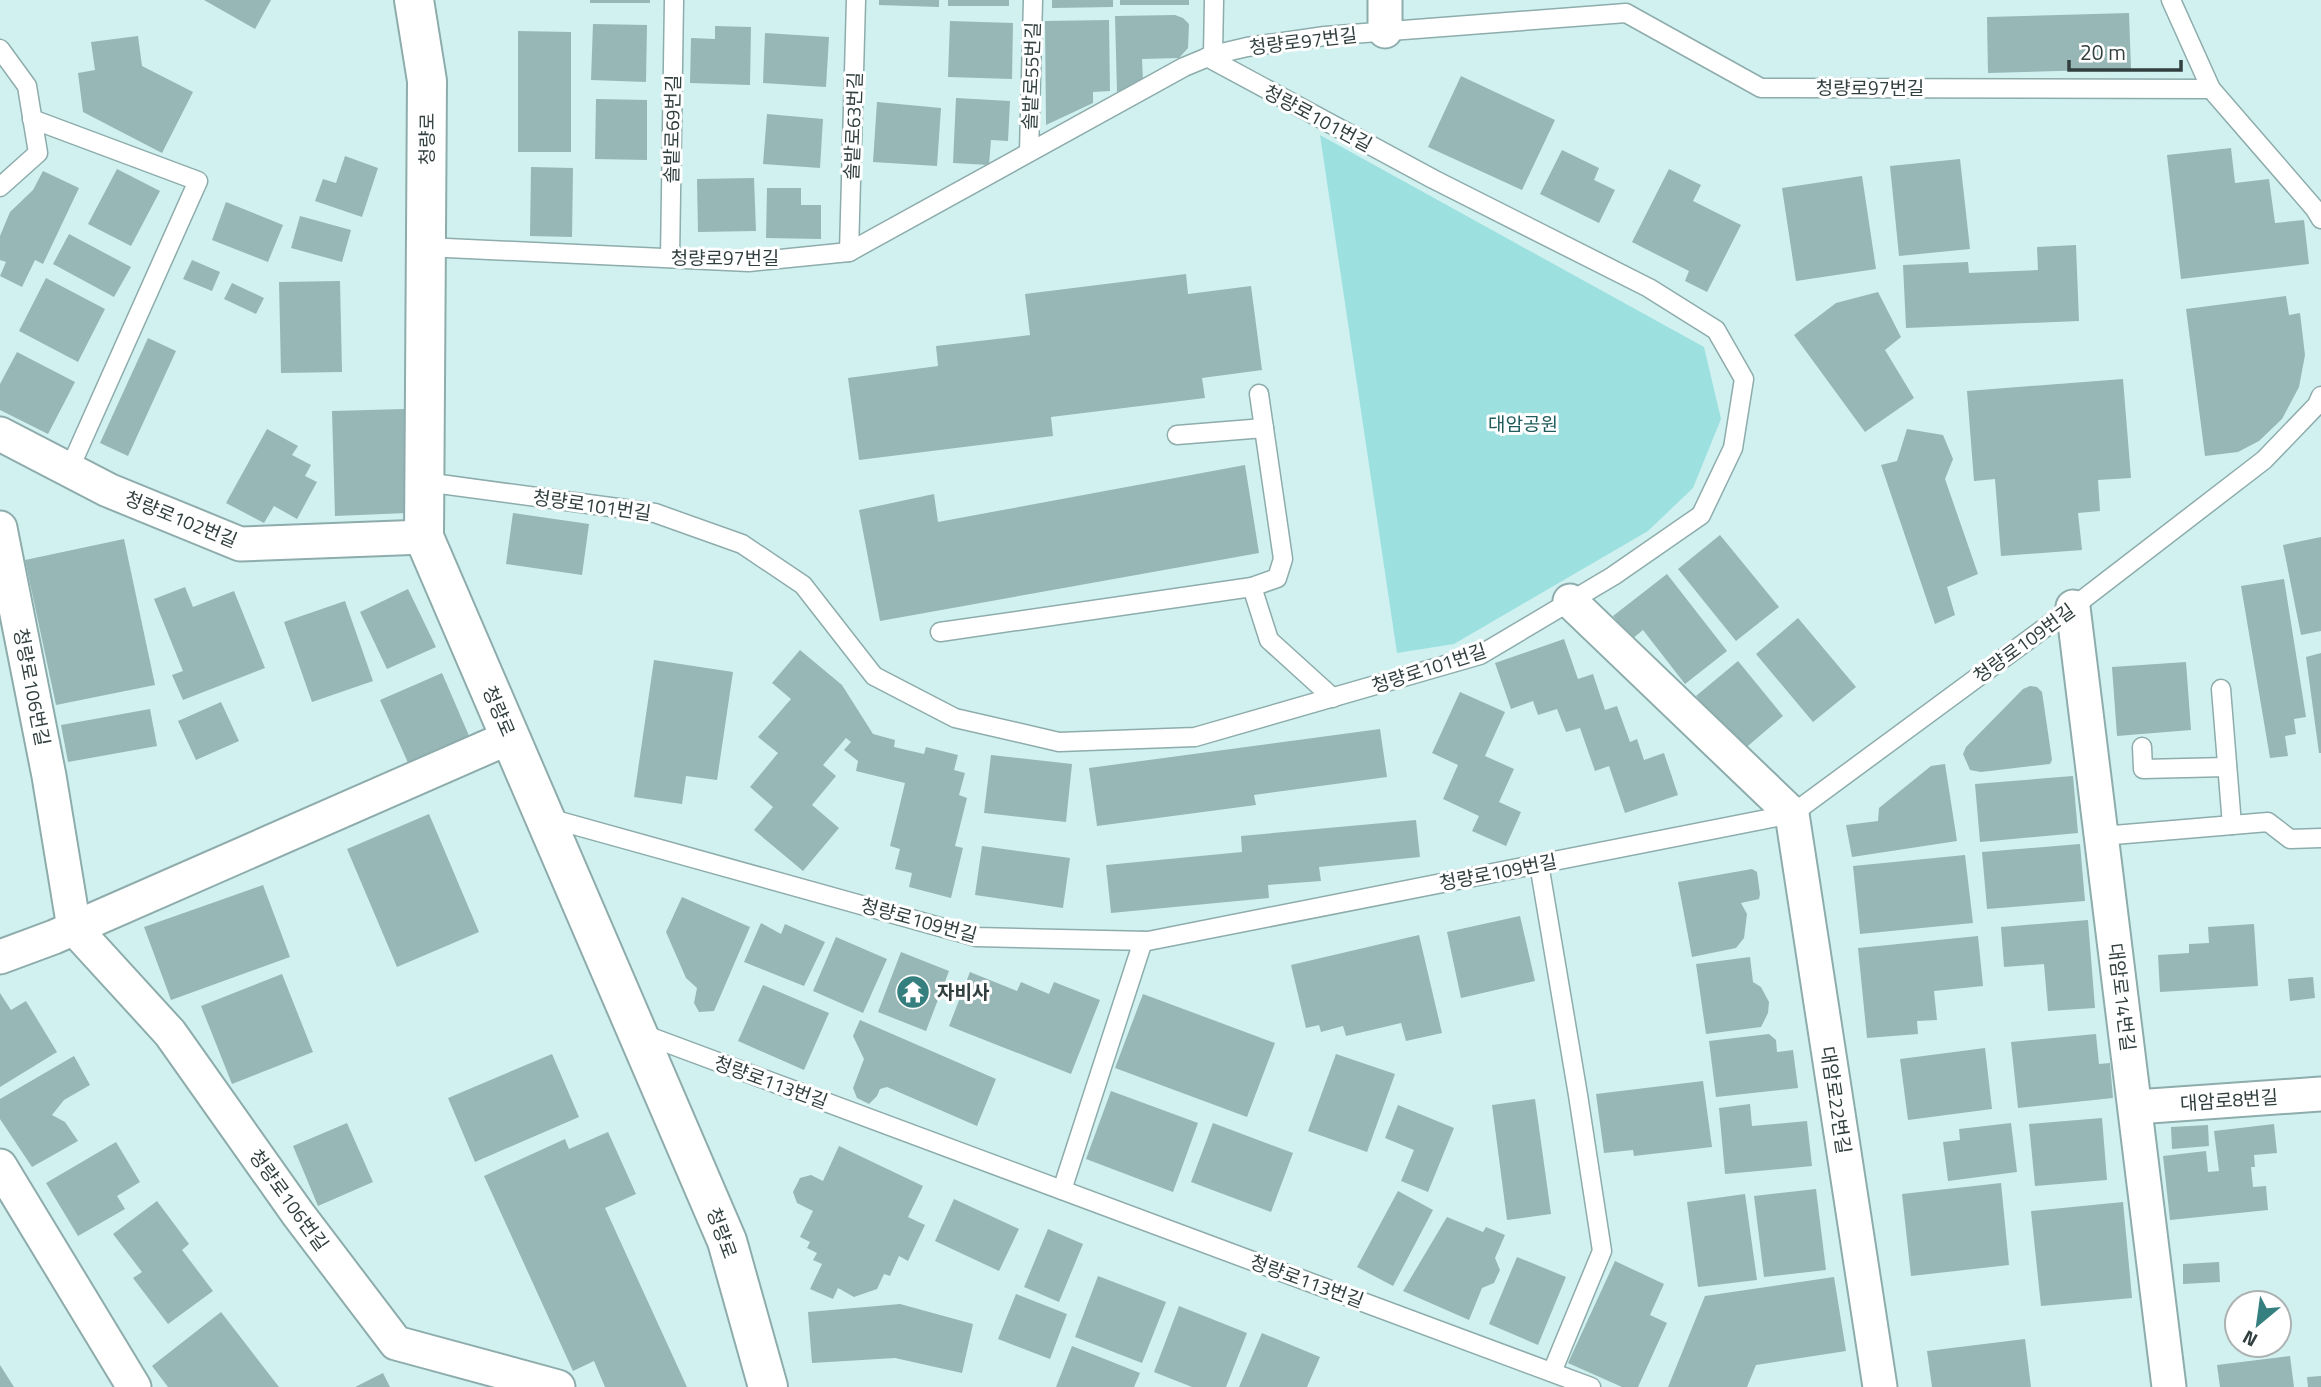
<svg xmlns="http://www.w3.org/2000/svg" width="2321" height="1387" font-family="'Titillium Web','Noto Sans KR',sans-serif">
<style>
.green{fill:#9de0e0}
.building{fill:#97b6b6}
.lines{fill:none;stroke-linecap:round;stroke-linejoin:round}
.lane-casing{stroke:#8dacab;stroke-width:21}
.street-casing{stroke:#8dacab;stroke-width:37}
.secondary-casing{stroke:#8dacab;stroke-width:42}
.lane{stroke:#fff;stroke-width:18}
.street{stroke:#fff;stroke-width:33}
.secondary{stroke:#fff;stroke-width:38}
.labels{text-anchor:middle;stroke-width:6;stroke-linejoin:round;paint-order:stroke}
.street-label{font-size:19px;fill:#323f3f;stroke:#fff}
.park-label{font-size:19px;fill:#215d5d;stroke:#fff}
.poi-label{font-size:19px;font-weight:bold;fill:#323f3f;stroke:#fff;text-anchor:start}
</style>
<rect width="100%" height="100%" fill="#d1f1f0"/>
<polygon class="green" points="1320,135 1704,347 1721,419 1693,488 1648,531 1454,644 1397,653"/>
<g class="building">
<polygon points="204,0 271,0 255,29"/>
<rect x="590" y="0" width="60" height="3"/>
<polygon points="879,0 939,0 939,7 879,5"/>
<rect x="948" y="0" width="61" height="6"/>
<polygon points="1052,0 1113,0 1113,7 1052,8"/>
<rect x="1120" y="0" width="69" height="5"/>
<polygon points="2129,13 2131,69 1988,73 1987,17"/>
<polygon points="1175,15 1183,18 1189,24 1188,48 1179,58 1142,59 1143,81 1117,92 1115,16"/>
<polygon points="1109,20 1110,91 1093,92 1093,103 1046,125 1045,21"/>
<polygon points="950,21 1013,23 1012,79 948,77"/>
<polygon points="593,24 647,25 646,82 591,80"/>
<polygon points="715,26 751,27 750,85 690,83 691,38 715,39"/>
<polygon points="518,31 571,32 571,152 518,152"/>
<polygon points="765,33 829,37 826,87 763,83"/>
<polygon points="138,36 142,66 193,92 162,153 83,112 78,73 95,70 91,42"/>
<polygon points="1461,76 1555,120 1522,190 1428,147"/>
<polygon points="956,98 1010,101 1008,141 991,140 989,165 953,163"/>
<polygon points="596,99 647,100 647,160 595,159"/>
<polygon points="877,102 941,108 937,166 873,162"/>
<polygon points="767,114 823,119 820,168 763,164"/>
<polygon points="2231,148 2235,183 2269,179 2275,223 2304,220 2309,264 2181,279 2167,155"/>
<polygon points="1562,150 1599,168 1594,180 1615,190 1599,223 1540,194"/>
<polygon points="345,156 378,168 362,217 315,201 323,179 336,183"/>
<polygon points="1960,159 1970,249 1899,256 1890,166"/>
<polygon points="531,167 573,168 572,237 530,236"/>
<polygon points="117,169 160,191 131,246 88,224"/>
<polygon points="1669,169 1701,185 1693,201 1741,225 1707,292 1685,281 1689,271 1632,242"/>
<polygon points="43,171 79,188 43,264 35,260 22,287 0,276 6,262 0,260 0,236 10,212 33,190"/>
<polygon points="1862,176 1876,269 1796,281 1782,188"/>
<polygon points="754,178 756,231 698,232 697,179"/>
<polygon points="767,188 801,188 801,205 821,205 821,239 766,238"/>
<polygon points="226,202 283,225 268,262 212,240"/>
<polygon points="300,216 351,230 342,262 291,248"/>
<polygon points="69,234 131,267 114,297 53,264"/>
<polygon points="2076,245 2079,321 1906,328 1903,265 1968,262 1969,273 2038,270 2037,247"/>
<polygon points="192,260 220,272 212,291 183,279"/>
<polygon points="1186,274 1188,294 1251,286 1262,370 1202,378 1205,398 1051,417 1053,436 859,460 848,378 938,366 936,346 1030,335 1025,294"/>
<polygon points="46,278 105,309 78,362 19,331"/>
<polygon points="340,281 342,372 281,373 279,282"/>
<polygon points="232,283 264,298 256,314 224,299"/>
<polygon points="1878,292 1901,337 1885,350 1914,398 1865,432 1794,335 1836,303"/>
<polygon points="2286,296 2289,315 2300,313 2305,355 2299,387 2282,419 2259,441 2238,452 2205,456 2186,309"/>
<polygon points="148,338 176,351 128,456 100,443"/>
<polygon points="17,352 75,382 48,434 0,410 0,384"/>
<polygon points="2123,379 2131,478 2098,480 2100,511 2078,513 2082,550 2001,556 1995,479 1974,481 1967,391"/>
<polygon points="404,409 407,513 335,516 332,411"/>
<polygon points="267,429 298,446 292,455 311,465 305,476 317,482 297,519 274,506 264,523 226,503"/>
<polygon points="1907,429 1943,435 1953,459 1945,479 1978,574 1947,587 1955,615 1935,624 1881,465 1897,461"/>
<polygon points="1245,465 1259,553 880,621 859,510 934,494 938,522"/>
<polygon points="513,513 589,524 582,575 506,564"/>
<polygon points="1720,535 1779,607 1736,641 1678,569"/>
<polygon points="2321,537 2321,631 2301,635 2283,545"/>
<polygon points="124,539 155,685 56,705 25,560"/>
<polygon points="1667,574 1727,651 1685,684 1643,630 1632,639 1613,616"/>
<polygon points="2284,579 2306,717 2294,719 2296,734 2285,736 2288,756 2270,758 2241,586"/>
<polygon points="185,587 193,607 234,591 265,668 183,700 172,675 183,671 154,599"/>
<polygon points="408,589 436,647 387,669 360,612"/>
<polygon points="345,601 373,681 312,702 284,622"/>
<polygon points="1798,618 1856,687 1813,722 1756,654"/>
<polygon points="1564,639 1578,679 1593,674 1605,710 1617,706 1630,742 1637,739 1644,760 1664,753 1678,795 1625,813 1609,766 1595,771 1580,728 1566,732 1557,709 1538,715 1533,701 1511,709 1495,663"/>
<polygon points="800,650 842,685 873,734 895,740 894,747 924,754 926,747 958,755 954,770 965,773 959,795 967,798 955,846 963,848 951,898 909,887 912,873 895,869 900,849 890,846 905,783 856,771 858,761 844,750 851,742 846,738 823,765 836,776 812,805 839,828 803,871 754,830 773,807 750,787 778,753 758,737 791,699 772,683"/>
<polygon points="2321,653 2321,753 2319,753 2306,657"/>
<polygon points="654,660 733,672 717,780 686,776 682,804 634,797"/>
<polygon points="1738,661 1783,716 1742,751 1696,696"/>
<polygon points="2186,662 2191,730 2117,736 2112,667"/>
<polygon points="442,673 470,738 409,765 380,700"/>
<polygon points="2030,686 2037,687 2042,692 2052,760 2050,764 1981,772 1970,770 1963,754 1966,747 2023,689"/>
<polygon points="1460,692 1505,712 1485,756 1514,769 1499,802 1521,812 1506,846 1472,831 1479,816 1443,799 1458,765 1432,753"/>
<polygon points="221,702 239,741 196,760 178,721"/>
<polygon points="150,709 157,746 68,762 61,725"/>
<polygon points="1380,729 1387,777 1254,795 1256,805 1097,826 1089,768"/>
<polygon points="991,755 1072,764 1066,822 984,813"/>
<polygon points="1945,764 1957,841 1852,857 1846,825 1878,821 1879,808 1931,766"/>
<polygon points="2073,776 2078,833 1980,842 1975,784"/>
<polygon points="429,814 479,932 397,967 347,849"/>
<polygon points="1416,820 1420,857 1319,867 1321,881 1268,885 1269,898 1111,913 1106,865 1242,852 1241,836"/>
<polygon points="2080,844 2085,901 1987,909 1982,852"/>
<polygon points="982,846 1070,858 1063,908 975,895"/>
<polygon points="1965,855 1973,923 1860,934 1853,866"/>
<polygon points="1752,869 1757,872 1760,894 1759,899 1741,903 1747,914 1744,938 1736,948 1692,957 1678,882"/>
<polygon points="263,885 290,957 171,1000 144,927"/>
<polygon points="682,897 750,927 714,1011 699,1012 694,1003 697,988 686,978 666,932"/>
<polygon points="1520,916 1535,981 1461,998 1447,932"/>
<polygon points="2088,920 2095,1008 2048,1011 2044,964 2004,967 2001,927"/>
<polygon points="761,923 781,934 785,924 825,942 804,986 744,962"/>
<polygon points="2254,924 2258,986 2160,992 2158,955 2189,953 2189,944 2209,943 2208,927"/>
<polygon points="1419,935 1442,1033 1406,1041 1401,1023 1346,1036 1343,1026 1321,1032 1319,1025 1306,1028 1291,965"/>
<polygon points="1978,936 1983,986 1934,991 1937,1020 1917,1021 1918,1034 1867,1038 1858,948"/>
<polygon points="836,937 887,959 863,1013 813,991"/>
<polygon points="901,952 949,971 926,1031 878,1012"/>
<polygon points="1750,957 1753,982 1761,987 1769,1002 1768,1013 1761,1027 1706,1034 1696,964"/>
<polygon points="970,972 1017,991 1021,982 1049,994 1054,982 1100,1000 1071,1074 949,1026"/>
<polygon points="282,974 313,1052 232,1084 201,1006"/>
<polygon points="2313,977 2315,998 2290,1001 2288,979"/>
<polygon points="763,985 829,1013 804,1070 738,1041"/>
<polygon points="0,993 11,1010 26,1001 57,1052 0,1087"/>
<polygon points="1143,994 1275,1043 1247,1117 1115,1068"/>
<polygon points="860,1020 996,1079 977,1126 887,1087 880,1089 877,1096 869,1104 857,1098 853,1088 864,1059 853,1036"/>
<polygon points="1769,1034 1776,1040 1777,1052 1793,1050 1798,1088 1716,1097 1709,1041"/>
<polygon points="2096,1034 2099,1064 2110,1063 2113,1098 2018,1108 2011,1042"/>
<polygon points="1985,1048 1992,1109 1908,1120 1900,1059"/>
<polygon points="552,1054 579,1117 475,1162 448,1098"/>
<polygon points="1336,1054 1395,1074 1367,1152 1308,1131"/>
<polygon points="74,1056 90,1085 64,1100 52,1115 65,1122 78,1141 32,1167 0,1119 0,1099"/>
<polygon points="1703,1081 1712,1147 1634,1156 1633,1150 1604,1153 1596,1094"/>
<polygon points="1111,1091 1198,1123 1173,1192 1086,1159"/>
<polygon points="1535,1099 1551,1214 1507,1220 1492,1105"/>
<polygon points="1750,1104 1752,1126 1807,1121 1812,1166 1725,1174 1719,1108"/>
<polygon points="1398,1105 1454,1128 1428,1192 1401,1181 1414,1150 1385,1138"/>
<polygon points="2102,1118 2107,1180 2035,1186 2029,1124"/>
<polygon points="347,1123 373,1182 318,1206 293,1146"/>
<polygon points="1213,1123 1293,1153 1271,1212 1191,1182"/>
<polygon points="2011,1123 2017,1172 1948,1181 1943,1142 1960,1140 1959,1129"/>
<polygon points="2274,1124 2277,1153 2254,1155 2255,1167 2251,1167 2253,1187 2266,1186 2268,1210 2170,1220 2163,1156 2206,1151 2208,1172 2219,1171 2214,1131"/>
<polygon points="2208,1125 2209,1146 2172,1149 2171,1127"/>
<polygon points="608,1132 636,1194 605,1208 687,1387 605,1387 594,1361 573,1371 484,1176 565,1139 569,1149"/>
<polygon points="116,1142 140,1182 117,1196 125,1209 78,1236 46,1183"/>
<polygon points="839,1146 923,1186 908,1217 925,1225 908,1261 899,1256 890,1276 884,1274 877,1289 854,1297 838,1288 833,1299 810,1289 822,1264 813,1260 817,1253 807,1248 810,1242 800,1237 813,1211 797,1203 793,1192 800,1178 811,1175 823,1181"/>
<polygon points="2001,1183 2009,1265 1911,1276 1902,1194"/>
<polygon points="1816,1189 1826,1270 1764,1277 1754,1196"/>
<polygon points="1398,1191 1433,1210 1393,1286 1357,1267"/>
<polygon points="1745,1194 1757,1280 1698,1287 1687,1202"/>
<polygon points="954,1199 1019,1229 999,1271 935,1241"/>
<polygon points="157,1201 189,1244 182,1250 213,1291 168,1324 133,1278 142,1272 113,1234"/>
<polygon points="2123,1202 2132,1298 2041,1306 2031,1211"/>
<polygon points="1447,1217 1483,1232 1486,1227 1505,1235 1495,1258 1500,1270 1494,1283 1482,1288 1469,1320 1403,1291"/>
<polygon points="1048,1229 1083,1244 1059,1302 1024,1287"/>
<polygon points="1517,1257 1566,1277 1538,1345 1489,1324"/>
<polygon points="1615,1261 1664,1284 1650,1315 1667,1323 1638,1387 1622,1387 1568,1363"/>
<polygon points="2219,1262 2220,1282 2183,1284 2183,1264"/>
<polygon points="1098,1276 1166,1302 1142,1363 1075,1337"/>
<polygon points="1834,1277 1846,1351 1756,1365 1747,1387 1668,1387 1705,1296"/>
<polygon points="1016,1294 1067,1314 1050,1359 998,1339"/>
<polygon points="900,1304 973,1324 962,1373 895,1358 812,1363 808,1312"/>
<polygon points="1179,1306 1247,1333 1226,1387 1192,1387 1154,1372"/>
<polygon points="221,1312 279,1387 168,1387 152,1366"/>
<polygon points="1262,1333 1320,1357 1307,1387 1239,1387"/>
<polygon points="2025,1339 2031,1387 1932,1387 1927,1351"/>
<polygon points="1072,1346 1140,1373 1134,1387 1056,1387"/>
<polygon points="2290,1356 2294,1387 2220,1387 2217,1365"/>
<polygon points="0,1365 14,1387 0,1387"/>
<polygon points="383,1373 390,1387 355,1387"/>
<polygon points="2321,1376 2321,1387 2308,1387 2307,1377"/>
</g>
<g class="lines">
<g class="lane-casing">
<g id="lane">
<polyline points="2171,0 2211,89 2315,209 2321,219"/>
<polyline points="0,49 27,86 38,153 0,187"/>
<polyline points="1213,55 1214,0"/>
<polyline points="32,119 198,181 69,470"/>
<polyline points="1029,152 1033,0"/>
<polyline points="426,247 749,262 849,252 1184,67 1213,55 1247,47 1325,36 1626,13 1761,88 2211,89"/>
<polyline points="849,252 856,0"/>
<polyline points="670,258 674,0"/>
<polyline points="1177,435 1264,428"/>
<polyline points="425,482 655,513 742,544 803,585 874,676 955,718 1059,742 1195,737 1480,655 1613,576 1701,515 1733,448 1744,379 1716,330 1649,288 1433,179 1207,57"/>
<polyline points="1252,587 1269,640 1333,698"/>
<polyline points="940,632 1252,587 1277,578 1283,559 1259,394"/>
<polyline points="2221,689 2232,825"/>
<polyline points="2142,747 2143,769 2227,767"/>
<polyline points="545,817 976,937 1148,941 1792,814 2073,607 2264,460 2317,405 2321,396"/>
<polyline points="2102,836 2268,822 2290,839 2321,838"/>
<polyline points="1539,864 1578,1095 1602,1251 1552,1372"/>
<polyline points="640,1033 1591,1387"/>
<polyline points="1062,1190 1143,941"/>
</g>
</g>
<g class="street-casing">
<g id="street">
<polyline points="1385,31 1385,0"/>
<polyline points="0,434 108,490 240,544 424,537"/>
<polyline points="0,528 49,776 74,928 170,1033 298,1214 396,1343 558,1387"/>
<polyline points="1570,601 1792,814 1880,1387"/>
<polyline points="2073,607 2169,1387"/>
<polyline points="0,957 54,937 510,737"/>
<polyline points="2136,1107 2321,1094"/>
<polyline points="0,1166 134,1387"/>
</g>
</g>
<g class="secondary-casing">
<polyline id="secondary" points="414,0 427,81 424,537 727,1241 768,1387"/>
</g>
<use href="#lane" class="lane"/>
<use href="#street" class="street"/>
<use href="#secondary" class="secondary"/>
</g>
<defs>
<g id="temple-disc" transform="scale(1.75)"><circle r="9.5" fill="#367f7f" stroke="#fff"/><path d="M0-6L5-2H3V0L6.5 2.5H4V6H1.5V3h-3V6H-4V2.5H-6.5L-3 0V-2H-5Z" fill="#fff"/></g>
</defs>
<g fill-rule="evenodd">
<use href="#temple-disc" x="913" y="992"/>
</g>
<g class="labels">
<g class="street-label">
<text transform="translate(1303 41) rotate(-7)" y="7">청량로97번길</text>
<text transform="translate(1031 76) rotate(-88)" y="7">솔밭로55번길</text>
<text x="1870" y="95">청량로97번길</text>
<text transform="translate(1318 118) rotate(28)" y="7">청량로101번길</text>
<text transform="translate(853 126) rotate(-88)" y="7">솔밭로63번길</text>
<text transform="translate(672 129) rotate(-89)" y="7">솔밭로69번길</text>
<text transform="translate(427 139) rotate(-90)" y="7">청량로</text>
<text x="725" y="265">청량로97번길</text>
<text transform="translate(592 505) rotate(8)" y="7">청량로101번길</text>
<text transform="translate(181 519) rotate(22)" y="7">청량로102번길</text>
<text transform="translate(2024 643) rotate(-36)" y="7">청량로109번길</text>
<text transform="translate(1429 668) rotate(-18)" y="7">청량로101번길</text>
<text transform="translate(32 687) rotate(79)" y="7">청량로106번길</text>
<text transform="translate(499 711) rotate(67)" y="7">청량로</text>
<text transform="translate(1498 872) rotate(-11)" y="7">청량로109번길</text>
<text transform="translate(919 920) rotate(15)" y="7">청량로109번길</text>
<text transform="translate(2122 997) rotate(83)" y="7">대암로14번길</text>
<text transform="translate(771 1082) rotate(20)" y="7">청량로113번길</text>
<text transform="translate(1836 1100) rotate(81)" y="7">대암로22번길</text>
<text transform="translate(2229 1100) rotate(-4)" y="7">대암로8번길</text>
<text transform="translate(289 1200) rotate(54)" y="7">청량로106번길</text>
<text transform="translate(722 1233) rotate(70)" y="7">청량로</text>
<text transform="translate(1307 1281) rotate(20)" y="7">청량로113번길</text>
</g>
<g class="park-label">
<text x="1523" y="431">대암공원</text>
</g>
<g class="poi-label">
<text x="937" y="999">자비사</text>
</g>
</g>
<g transform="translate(2258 1324) rotate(209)"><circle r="33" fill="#ffffff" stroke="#adb2b2" stroke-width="2"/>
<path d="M0-5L12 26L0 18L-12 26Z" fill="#367f7f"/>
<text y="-10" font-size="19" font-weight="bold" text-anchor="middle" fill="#323f3f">N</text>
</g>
<path d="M2069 60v10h112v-10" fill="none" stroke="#323f3f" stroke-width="3.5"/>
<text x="2080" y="60" font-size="21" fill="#323f3f" stroke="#ffffff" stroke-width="5" paint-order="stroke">20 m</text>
</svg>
